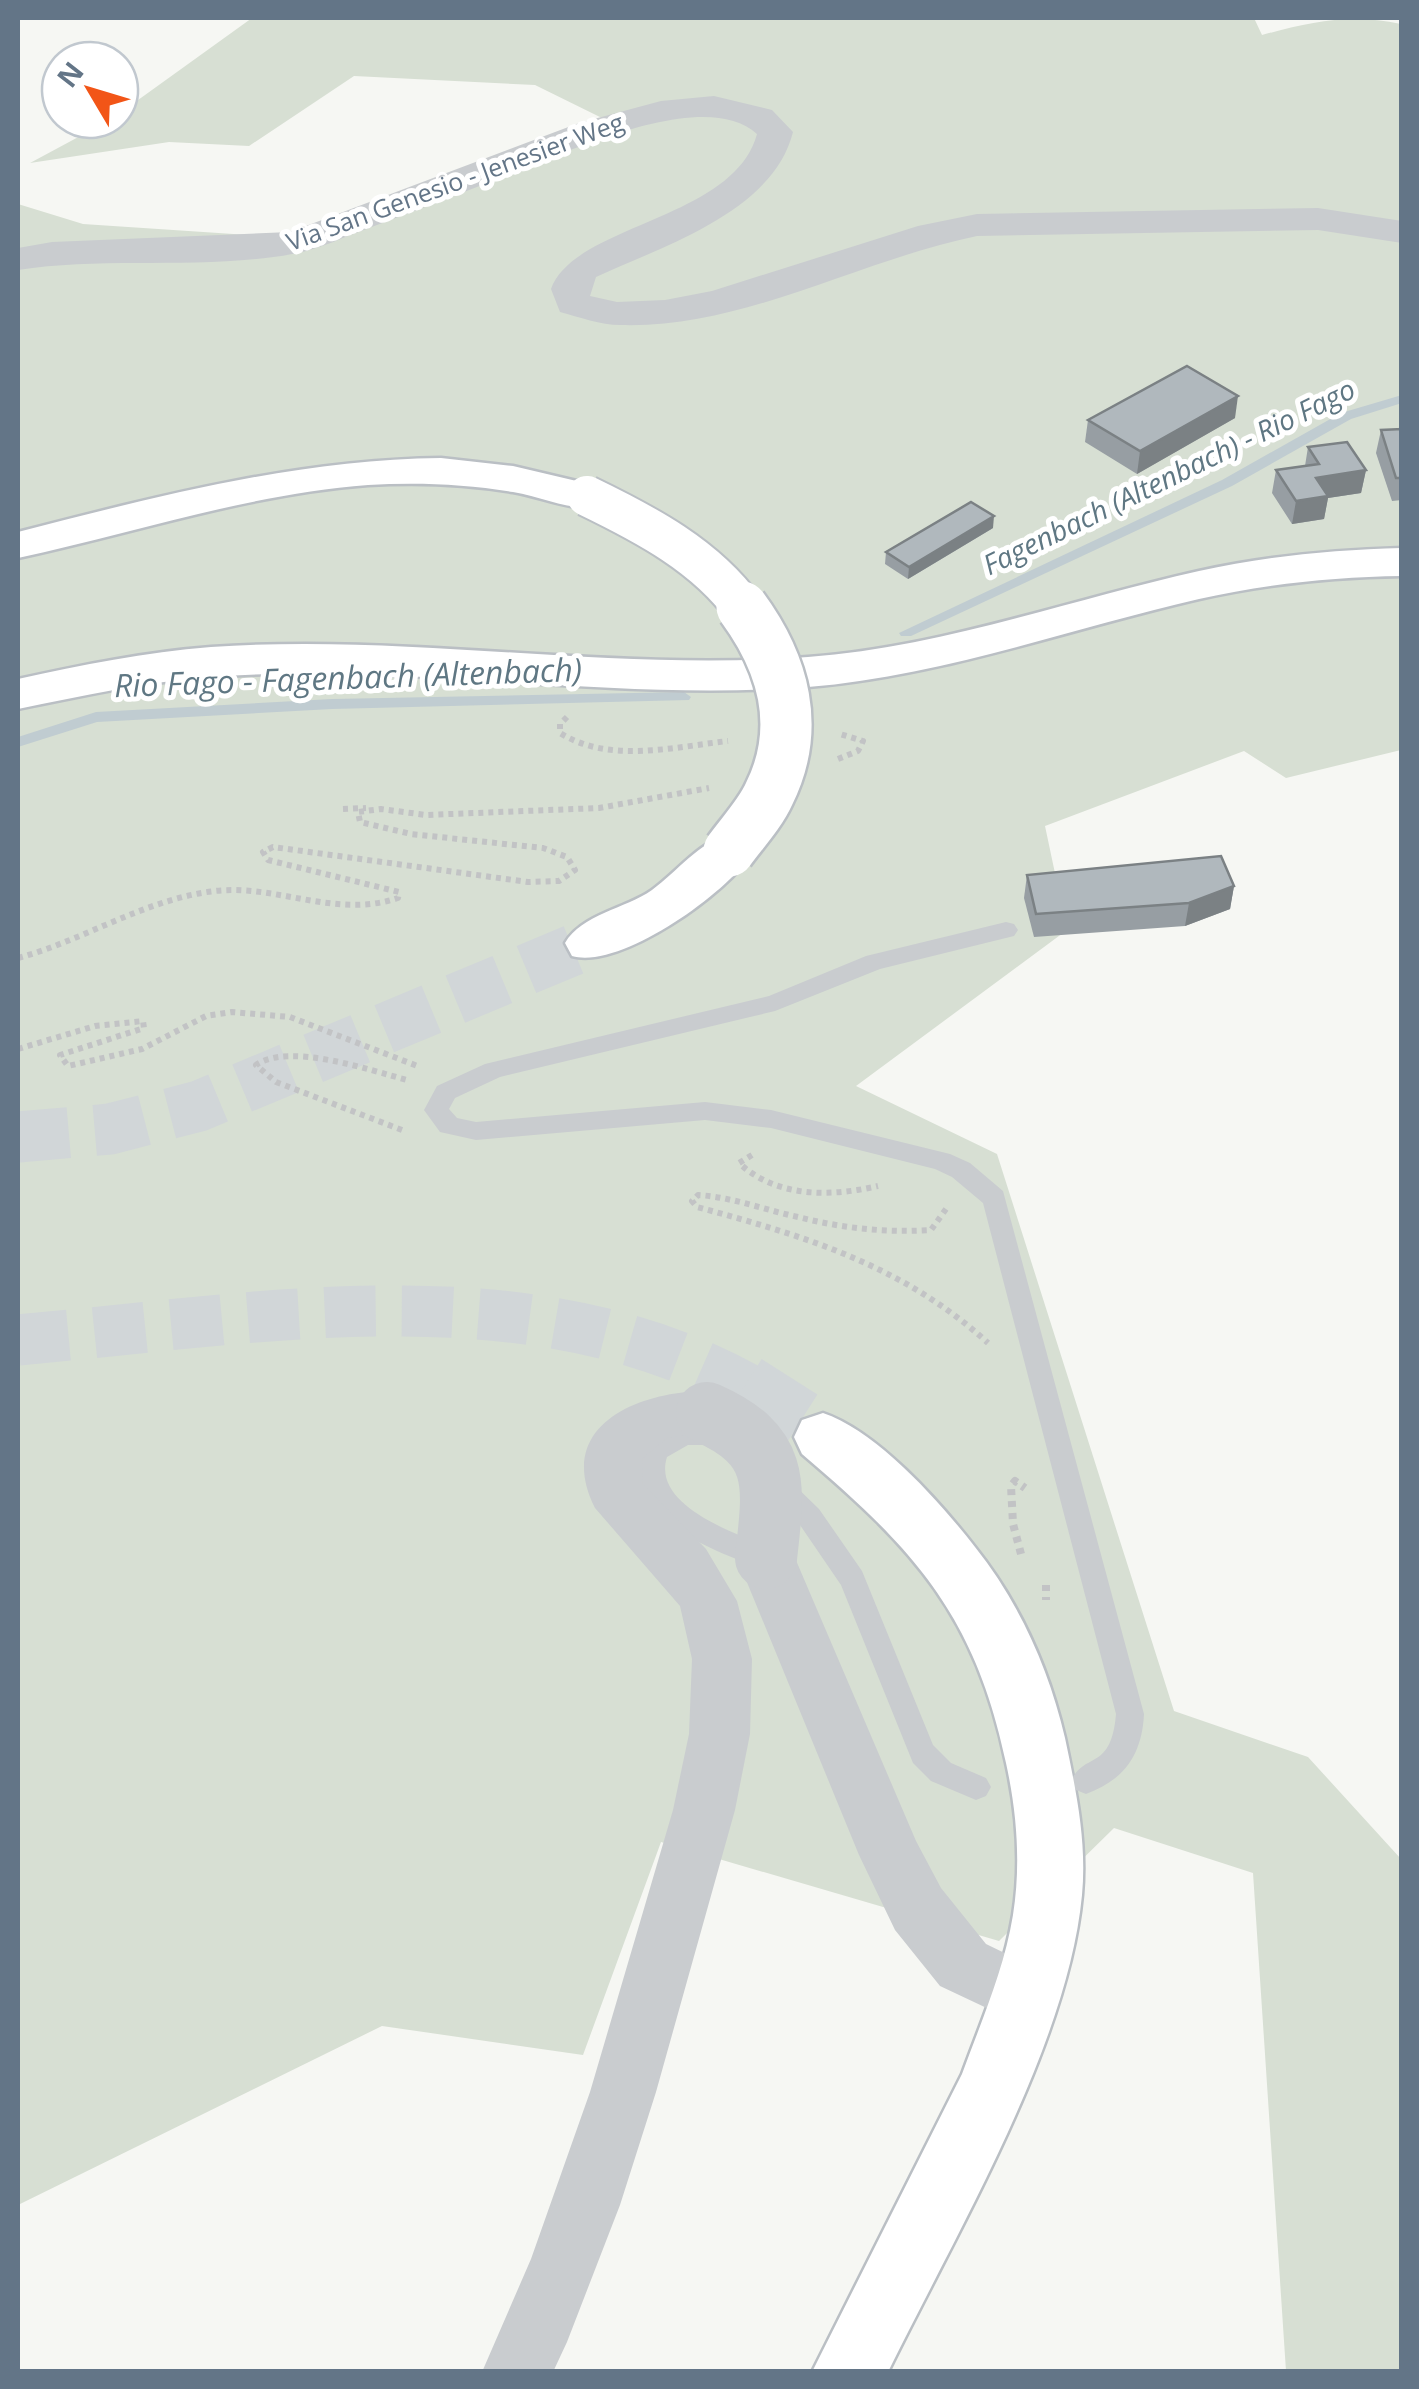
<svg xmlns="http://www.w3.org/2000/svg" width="1419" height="2389" font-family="'Open Sans',sans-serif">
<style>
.green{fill:#d7dfd3}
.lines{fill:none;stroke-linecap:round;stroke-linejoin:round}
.stream{fill:#c0ccd1;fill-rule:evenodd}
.secondary-tunnel-far1{stroke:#d1d6d8;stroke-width:51;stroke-dasharray:51 26;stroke-linecap:butt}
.secondary-tunnel{stroke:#d1d6d8;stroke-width:66;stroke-dasharray:66 32;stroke-linecap:butt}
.secondary-casing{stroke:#babfc4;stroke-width:5}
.path-far1{stroke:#c2c3c5;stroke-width:6;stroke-dasharray:5 5;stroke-linecap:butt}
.path{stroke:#c2c3c5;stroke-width:8;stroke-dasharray:6 6;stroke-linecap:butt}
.service{fill:#c9cccf;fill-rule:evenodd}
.minor{fill:#c9cccf;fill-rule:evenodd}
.secondary{fill:#fff;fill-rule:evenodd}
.secondary-bridge-far1-casing{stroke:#babfc4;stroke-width:44;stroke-linecap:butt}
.secondary-bridge-casing{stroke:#babfc4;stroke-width:56;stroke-linecap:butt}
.minor-bridge{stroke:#c9cccf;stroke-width:62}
.secondary-bridge-far1{stroke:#fff;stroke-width:40}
.secondary-bridge{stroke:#fff;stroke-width:51}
.wall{fill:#979ea3}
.shaded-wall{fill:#7b8184}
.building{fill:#b0b8bd;stroke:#7b8184;stroke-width:2.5}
.labels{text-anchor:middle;stroke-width:10;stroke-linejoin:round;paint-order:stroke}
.far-street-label{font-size:25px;fill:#637587;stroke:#fff}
.far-water-label{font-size:28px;font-style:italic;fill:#5f7783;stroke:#fff}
.water-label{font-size:32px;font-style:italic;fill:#5f7783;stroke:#fff}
</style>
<rect width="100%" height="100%" fill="#f6f7f3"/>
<path class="green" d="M252,18H1254L1262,35C1311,22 1350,13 1401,24V750L1286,778L1244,751L1045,826L1067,930L856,1086L997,1154L1174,1711L1308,1757L1401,1859V2371H1286L1253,1873L1114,1828L999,1941L661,1842L583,2055L382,2026L18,2205V204L83,224L279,237L604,119L535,85L354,76L249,146L169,142L30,163L110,120H120V113Z"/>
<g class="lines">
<g class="stream">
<polygon points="1402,395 1402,403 1351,419 1232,486 911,636 901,636 899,633 1222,480 1341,413"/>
<polygon points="684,692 691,697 689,700 332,709 97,722 18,747 18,737 96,712 332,699"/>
</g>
<g class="secondary-tunnel-far1">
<polyline points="18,1137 110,1129 199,1106 590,943"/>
<path d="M18,1340C257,1319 527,1267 748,1389"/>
</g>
<polyline class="secondary-tunnel" points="744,1387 823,1437"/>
<g class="secondary-casing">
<g id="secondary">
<path d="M441,458L513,466L602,487L609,496L602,505C573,513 543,497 513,492C466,484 416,482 368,485C248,494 135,533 18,558V532C158,496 295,460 441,458Z"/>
<path d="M1402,548V576C1333,577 1265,584 1199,599C1069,629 942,676 808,687C609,702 410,662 211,677C145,682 82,696 18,709V679C82,665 145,652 211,647C410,633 609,672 808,657C942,647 1069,600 1199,571C1266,556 1333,550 1402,548Z"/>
<path d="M729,834L746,839L754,851C728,893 620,970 572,956L565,943C582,914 625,909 652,890C678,871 698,843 729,834Z"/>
<path d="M823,1413C877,1431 940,1502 975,1547C1019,1602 1049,1669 1065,1738C1076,1790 1087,1842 1082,1895C1068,2046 955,2235 888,2372H812L962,2074C981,2022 1004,1970 1013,1915C1021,1865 1017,1813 1006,1763C975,1615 914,1549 802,1454L794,1437L802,1420Z"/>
</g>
</g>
<g class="path-far1">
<path d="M567,717L560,724V733C610,764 673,747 728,741"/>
<polyline points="838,759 858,751 863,741 840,734"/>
<polyline points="343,809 366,808"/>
<path d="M18,958C85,940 145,899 215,891C277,884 336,919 398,898L399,892L268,860L263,852L273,847L528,882L559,881L575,870L567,857L543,848L411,834L360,822L358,812L381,809L426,815L599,808L709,788"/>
<polyline points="18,1049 95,1026 143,1021 144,1028 60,1055 68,1066 142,1049 206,1016 232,1012 290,1017 420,1067"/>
<path d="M402,1130L276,1082L256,1065C289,1042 369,1070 407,1080"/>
<path d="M752,1155L739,1163C777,1198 830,1197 878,1186"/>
<path d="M946,1209L931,1230C885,1233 842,1228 798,1217C765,1210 732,1197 698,1195L692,1201L697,1207C805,1236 904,1266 988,1343"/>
</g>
<g class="path">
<polyline points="1021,1554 1013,1524 1011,1486 1015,1481 1025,1488"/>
<polyline points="1046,1585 1046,1600"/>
</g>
<g class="service">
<path d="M1006,922L1014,924L1018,930L1014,936L880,969L775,1011L500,1077L455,1098L449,1109L457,1118L476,1122L705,1102L771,1110L950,1154L970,1163L1003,1191L1144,1714C1142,1755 1124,1780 1086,1794L1076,1790L1071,1781C1085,1751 1111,1772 1116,1714L983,1203L952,1177L935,1169L771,1128L705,1120L476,1140L440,1132L424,1110L437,1086L485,1064L769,996L866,956Z"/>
<path d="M685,1423L717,1429L721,1437L717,1445H688L667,1457C651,1507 740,1535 776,1550L780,1558L776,1566L766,1570C713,1551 610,1514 646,1442Z"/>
<polygon points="777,1475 787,1478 819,1509 862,1571 933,1745 951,1763 986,1778 991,1787 986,1796 976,1800 931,1781 913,1763 841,1585 800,1525 763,1486 767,1478"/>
</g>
<g class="minor">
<path d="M714,96L772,110L793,132C773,212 663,246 596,277L590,296L617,302L665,300L712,291L918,226L977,214L1318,208L1402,221V243L1318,230L977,236C859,260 743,329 620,325C601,325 579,317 560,312L551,289C574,224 734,220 757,134C704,85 562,155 505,176C460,194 414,211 369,228C346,236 322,248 298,253C206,271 110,256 18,270V248L52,242L290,232L579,123L661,101Z"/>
<path d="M707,1391L727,1397L735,1413L727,1429L667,1438L642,1459L643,1484L706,1549L737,1601L752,1659L750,1734L735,1810L656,2092L620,2205L567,2342L553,2372H482L531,2259L590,2092L673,1810L689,1734L692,1659L680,1606L595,1508C553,1425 640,1391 707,1391Z"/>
<polygon points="766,1534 787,1541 795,1558 916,1841 941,1888 986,1944 1046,1973 1056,1995 1046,2017 1023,2025 940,1986 895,1930 859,1855 737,1558 745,1541"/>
</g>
<use href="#secondary" class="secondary"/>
<g class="secondary-bridge-far1-casing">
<path id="secondary-bridge-far1" d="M587,496C645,524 706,556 744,609"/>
</g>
<g class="secondary-bridge-casing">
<path id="secondary-bridge" d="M729,851C742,833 760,814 769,794C802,728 784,664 742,607"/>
</g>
<path class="minor-bridge" d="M707,1413C782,1446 774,1486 766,1558"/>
<use href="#secondary-bridge-far1" class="secondary-bridge-far1"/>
<use href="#secondary-bridge" class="secondary-bridge"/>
</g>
<g class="wall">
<polygon points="1235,418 1137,474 1085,442 1088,420"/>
<polygon points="1402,429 1402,500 1392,501 1376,453 1381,430"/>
<polygon points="1308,447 1366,470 1361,493 1328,498 1324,519 1292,524 1272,493 1276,470 1305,466"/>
<polygon points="993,528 908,579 885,564 886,552"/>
<polygon points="1027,875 1234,886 1230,909 1185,926 1034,937 1024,898"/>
</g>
<g class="shaded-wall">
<polygon points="1238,396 1235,418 1137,474 1140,451"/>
<polygon points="1366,470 1361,493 1328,498 1324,519 1292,524 1296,501 1316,478"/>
<polygon points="994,516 993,528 908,579 909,567"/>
<polygon points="1234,886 1230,909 1185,926 1189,903"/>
</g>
<g class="building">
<polygon points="1187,366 1238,396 1140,451 1088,420"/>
<polygon points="1402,429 1402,478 1396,478 1381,430"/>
<polygon points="1347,442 1366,470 1316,478 1328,496 1296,501 1276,470 1319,464 1308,447"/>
<polygon points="971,502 994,516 909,567 886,552"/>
<polygon points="1221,856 1234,886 1189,903 1036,914 1027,875"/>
</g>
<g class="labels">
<g class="far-street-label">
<text transform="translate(455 182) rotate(-20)" y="9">Via San Genesio - Jenesier Weg</text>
</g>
<g class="far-water-label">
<text transform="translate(1169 477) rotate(-26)" y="10">Fagenbach (Altenbach) - Rio Fago</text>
</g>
<g class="water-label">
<text transform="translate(348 678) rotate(-2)" y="11">Rio Fago - Fagenbach (Altenbach)</text>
</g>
</g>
<rect width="1419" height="2389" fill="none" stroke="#637587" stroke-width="40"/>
<g transform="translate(90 90) rotate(308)"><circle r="48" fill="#ffffff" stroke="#c1c8cf" stroke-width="2.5"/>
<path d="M0-8L18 38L0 25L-18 38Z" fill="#f25517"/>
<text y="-15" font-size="28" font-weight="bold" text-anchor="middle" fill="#637587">N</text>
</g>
</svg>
